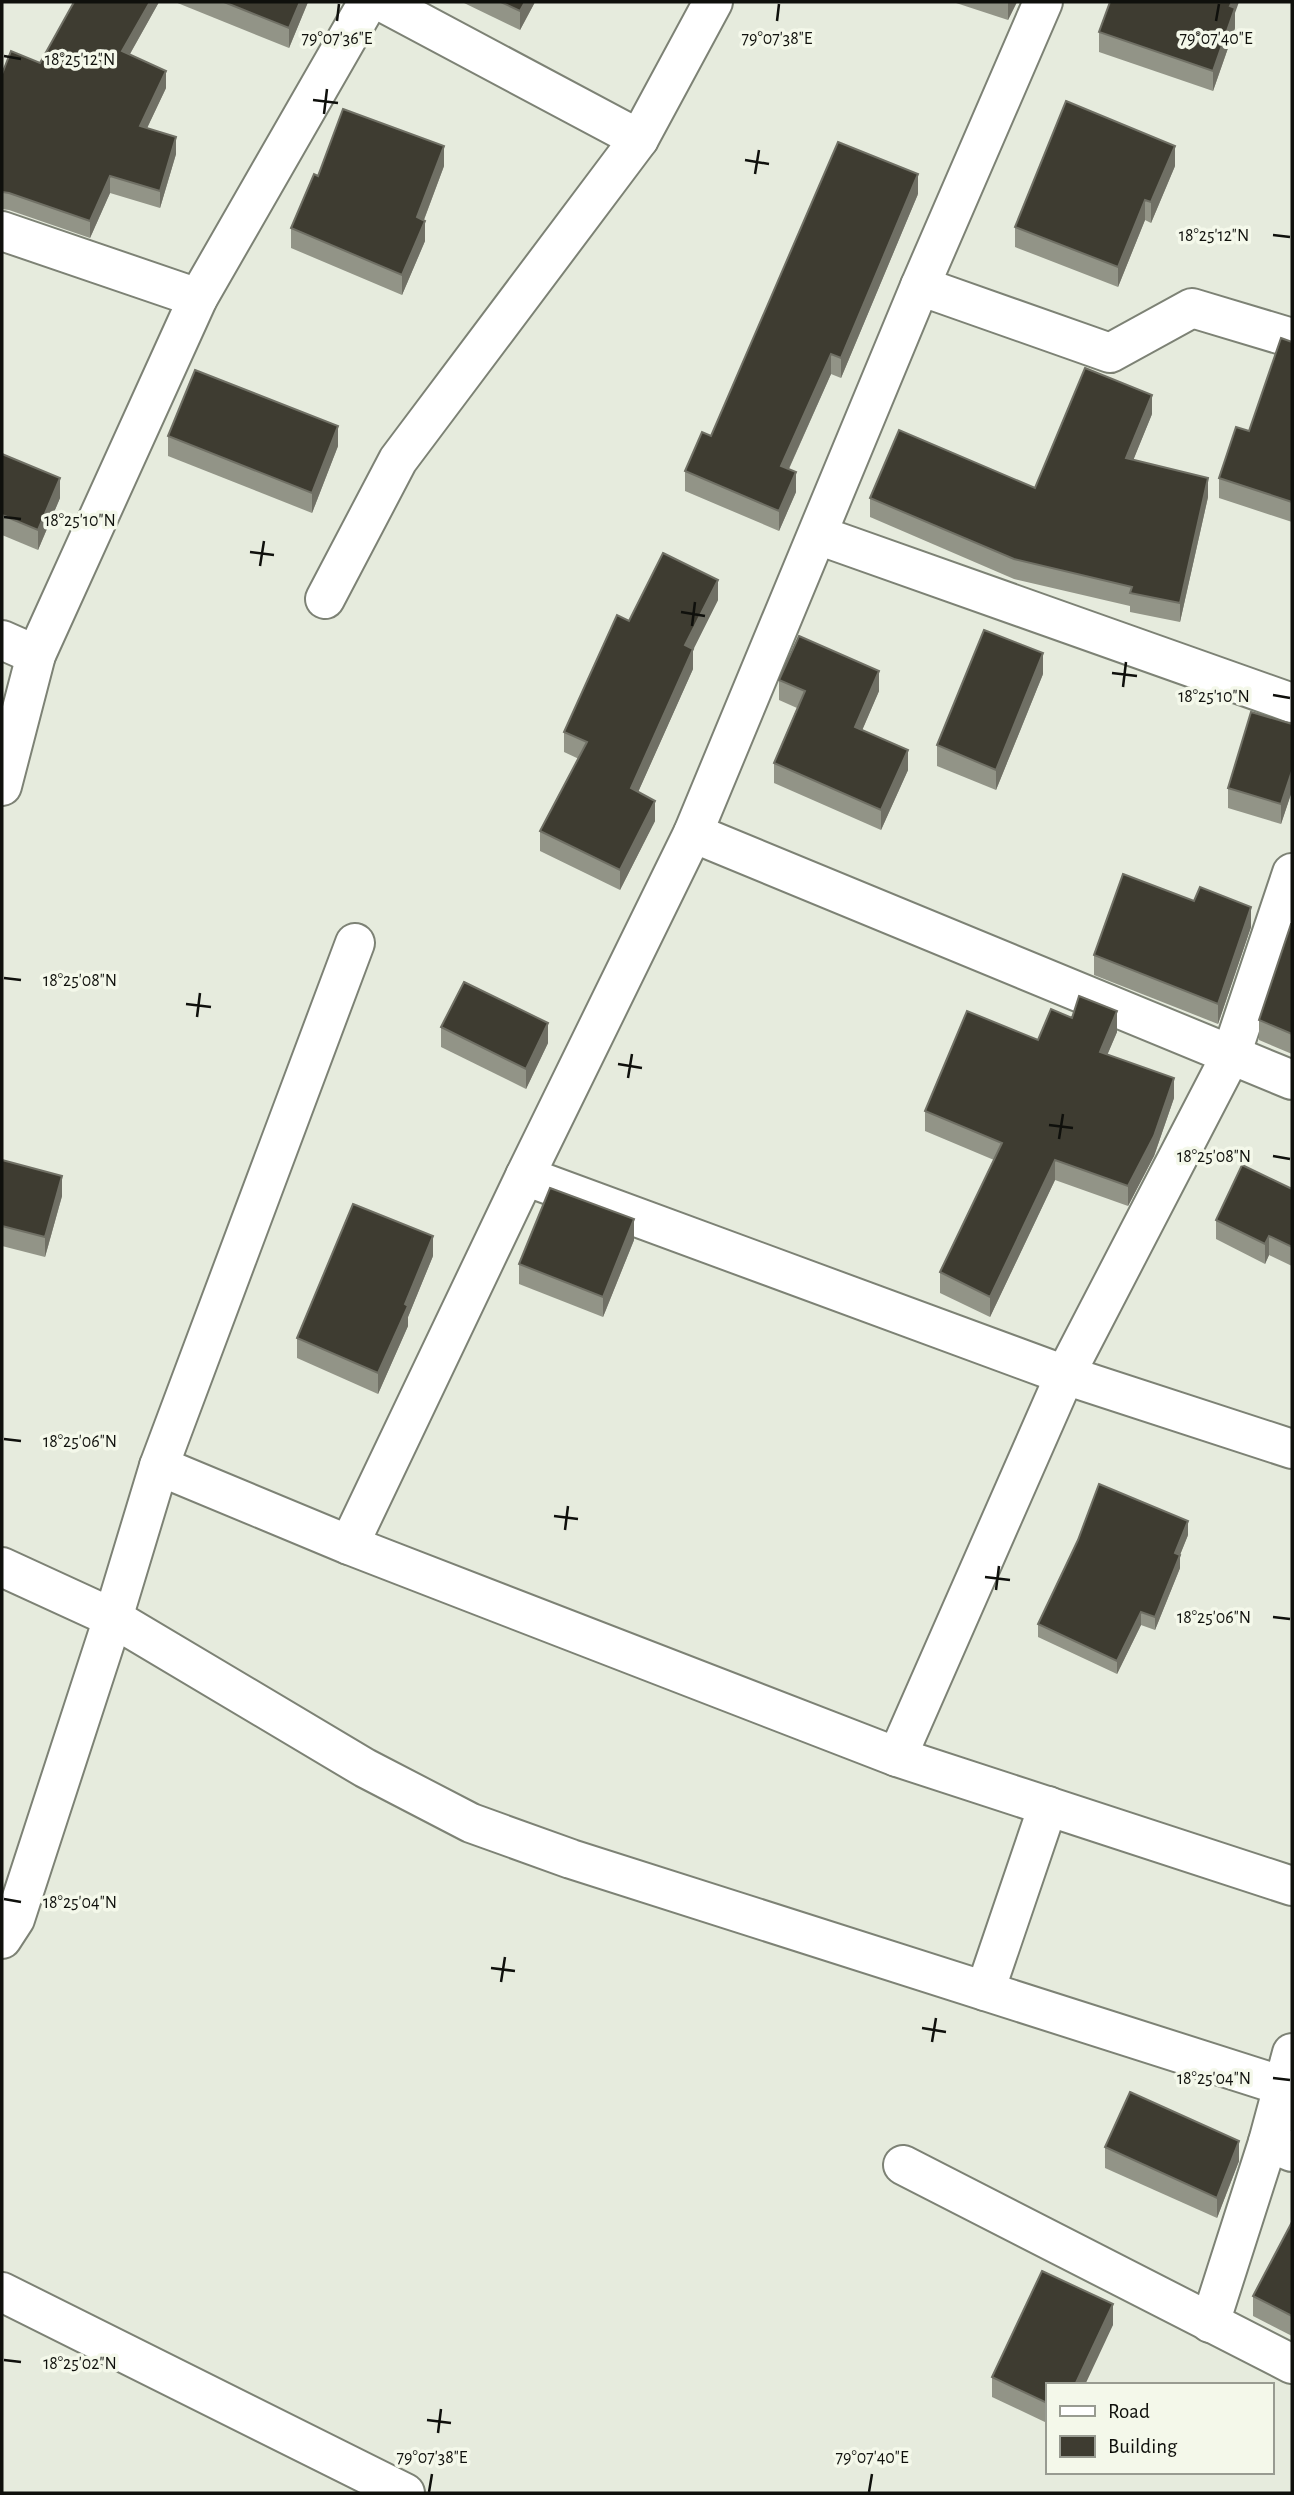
<svg xmlns="http://www.w3.org/2000/svg" width="1294" height="2495" font-family="'Alegreya Sans',sans-serif">
<style>
.lines{fill:none;stroke-linecap:round;stroke-linejoin:round}
.street-casing{stroke:#7d8275;stroke-width:42}
.street{stroke:#fff;stroke-width:38}
.wall{fill:#929487}
.shaded-wall{fill:#707065}
.building{fill:#3e3c31;stroke:#707065;stroke-width:2}
.ticks{fill:none;stroke:#0f100c;stroke-width:2.5}
.ticks-label{font-size:18px;text-anchor:middle;fill:#0f100c;stroke:#f4f8ea;stroke-width:7;stroke-linejoin:round;paint-order:stroke}
</style>
<rect width="100%" height="100%" fill="#e6ebdd"/>
<g class="lines">
<g class="street-casing">
<g id="street">
<polyline points="382,2 639,139"/>
<polyline points="2,231 198,298"/>
<polyline points="920,286 1043,2"/>
<polyline points="1292,338 1192,308 1110,353 920,286 693,833 525,1176 349,1545 897,1757 1065,1375 1231,1055 1292,873"/>
<polyline points="818,535 1292,703"/>
<polyline points="325,599 398,460 639,139 713,2"/>
<polyline points="2,640 36,655"/>
<polyline points="2,786 36,655 198,298 368,2"/>
<polyline points="693,833 1292,1080"/>
<polyline points="525,1176 1065,1375 1292,1449"/>
<polyline points="159,1466 349,1545"/>
<polyline points="2,1567 113,1618 365,1768 471,1823 571,1859 1283,2086"/>
<polyline points="897,1757 1292,1886"/>
<polyline points="2,1939 15,1919 113,1618 159,1466 355,943"/>
<polyline points="985,1991 1048,1806"/>
<polyline points="1268,2142 1292,2053"/>
<polyline points="903,2165 1292,2364"/>
<polyline points="2,2292 405,2493"/>
<polyline points="1210,2323 1268,2142 1292,2152"/>
</g>
</g>
<use href="#street" class="street"/>
</g>
<g class="wall">
<polygon points="74,2 159,2 130,54 166,88 147,128 176,154 160,208 110,193 90,238 9,210 2,209 2,74 40,63"/>
<polygon points="175,2 308,2 289,48"/>
<polygon points="462,2 535,2 520,30"/>
<polygon points="953,2 1017,2 1008,20"/>
<polygon points="1235,13 1235,28 1213,91 1099,52 1099,32"/>
<polygon points="444,166 424,220 425,241 402,295 291,248 291,228 318,176"/>
<polygon points="1175,166 1151,223 1145,220 1118,287 1015,247 1015,227"/>
<polygon points="918,194 841,378 831,374 789,469 796,492 779,531 685,491 685,471 711,436"/>
<polygon points="1292,342 1292,522 1219,498 1219,478 1249,431"/>
<polygon points="1152,414 1133,460 1208,497 1180,622 1130,612 1130,606 1014,579 870,517 870,498 1035,488"/>
<polygon points="168,436 338,446 312,513 168,456"/>
<polygon points="2,454 60,498 38,550 2,535"/>
<polygon points="718,600 693,650 693,669 638,792 655,821 620,890 540,851 540,831 579,759 564,752 564,732 629,621"/>
<polygon points="1043,674 996,790 937,766 937,745"/>
<polygon points="779,680 879,691 862,730 908,770 881,830 774,783 774,763 797,708 779,700"/>
<polygon points="1292,724 1292,791 1281,824 1228,808 1228,788"/>
<polygon points="1292,924 1292,1054 1259,1040 1259,1020"/>
<polygon points="1251,927 1218,1024 1094,975 1094,955"/>
<polygon points="1072,1018 1117,1032 1107,1055 1174,1098 1154,1156 1128,1206 1055,1180 990,1317 940,1293 940,1272 994,1160 925,1131 925,1111"/>
<polygon points="441,1027 548,1043 526,1089 441,1047"/>
<polygon points="2,1160 62,1196 45,1257 2,1246"/>
<polygon points="1292,1189 1292,1266 1269,1255 1265,1264 1216,1239 1216,1220"/>
<polygon points="634,1240 603,1317 519,1284 519,1264"/>
<polygon points="433,1256 408,1317 408,1326 378,1394 297,1358 297,1338"/>
<polygon points="1188,1535 1180,1555 1180,1568 1155,1630 1141,1625 1117,1674 1038,1637 1038,1624"/>
<polygon points="1105,2147 1239,2161 1217,2218 1105,2168"/>
<polygon points="1292,2222 1292,2336 1253,2316 1253,2296"/>
<polygon points="1113,2325 1047,2385 1047,2423 992,2397 992,2377"/>
</g>
<g class="shaded-wall">
<polygon points="150,2 159,2 122,68 122,51"/>
<polygon points="300,2 308,2 289,48 289,28"/>
<polygon points="525,2 535,2 520,30 520,11"/>
<polygon points="1008,2 1017,2 1008,20"/>
<polygon points="1232,2 1239,2 1235,13 1235,28 1213,91 1213,71"/>
<polygon points="166,71 166,88 140,143 140,126"/>
<polygon points="176,137 176,154 160,208 160,191"/>
<polygon points="444,146 444,166 417,238 417,217"/>
<polygon points="1175,146 1175,166 1151,223 1151,202"/>
<polygon points="918,174 918,194 841,378 841,358"/>
<polygon points="110,176 110,193 90,238 90,221"/>
<polygon points="1145,200 1145,220 1118,287 1118,267"/>
<polygon points="425,221 425,241 402,295 402,275"/>
<polygon points="831,354 831,374 781,486 781,466"/>
<polygon points="1152,395 1152,414 1126,478 1126,458"/>
<polygon points="338,426 338,446 312,513 312,493"/>
<polygon points="796,472 796,492 779,531 779,511"/>
<polygon points="60,478 60,498 38,550 38,530"/>
<polygon points="1208,478 1208,497 1180,622 1180,603"/>
<polygon points="718,580 718,600 693,650 693,669 631,808 631,788 685,645"/>
<polygon points="1043,653 1043,674 996,790 996,770"/>
<polygon points="879,671 879,691 855,747 855,727"/>
<polygon points="908,750 908,770 881,830 881,810"/>
<polygon points="1292,771 1292,791 1281,824 1281,804"/>
<polygon points="655,801 655,821 620,890 620,870"/>
<polygon points="1251,907 1251,927 1218,1024 1218,1004"/>
<polygon points="1117,1011 1117,1032 1100,1072 1100,1052"/>
<polygon points="548,1023 548,1043 526,1089 526,1069"/>
<polygon points="1174,1078 1174,1098 1154,1156 1128,1206 1128,1186"/>
<polygon points="1055,1160 1055,1180 990,1317 990,1297"/>
<polygon points="62,1176 62,1196 45,1257 45,1237"/>
<polygon points="634,1219 634,1240 603,1317 603,1297"/>
<polygon points="433,1236 433,1256 408,1317 408,1326 378,1394 378,1373"/>
<polygon points="1269,1236 1269,1255 1265,1264 1265,1244"/>
<polygon points="1188,1521 1188,1535 1175,1567 1175,1553"/>
<polygon points="1180,1555 1180,1568 1155,1630 1155,1617"/>
<polygon points="1141,1612 1141,1625 1117,1674 1117,1661"/>
<polygon points="1239,2141 1239,2161 1217,2218 1217,2198"/>
<polygon points="1113,2304 1113,2325 1085,2385 1075,2385"/>
</g>
<g class="building">
<polygon points="74,2 150,2 122,51 166,71 140,126 176,137 160,191 110,176 90,221 9,193 2,192 2,74 11,51 40,63"/>
<polygon points="224,2 300,2 289,28"/>
<polygon points="501,2 525,2 520,11"/>
<polygon points="1110,2 1232,2 1230,6 1235,8 1213,71 1099,32"/>
<polygon points="1066,101 1175,146 1151,202 1145,200 1118,267 1015,227"/>
<polygon points="343,109 444,146 417,217 425,221 402,275 291,228 314,174 318,176"/>
<polygon points="838,142 918,174 841,358 831,354 781,466 796,472 779,511 685,471 702,432 711,436"/>
<polygon points="1281,338 1292,342 1292,502 1219,478 1236,427 1249,431"/>
<polygon points="1085,368 1152,395 1126,458 1208,478 1180,603 1130,593 1132,587 1014,559 870,498 899,430 1035,488"/>
<polygon points="195,370 338,426 312,493 168,436"/>
<polygon points="2,454 60,478 38,530 2,515"/>
<polygon points="663,553 718,580 685,645 693,649 631,788 655,801 620,870 540,831 587,742 564,732 617,615 629,621"/>
<polygon points="984,630 1043,653 996,770 937,745"/>
<polygon points="799,636 879,671 855,727 908,750 881,810 774,763 805,691 779,680"/>
<polygon points="1251,712 1292,724 1292,771 1281,804 1228,788"/>
<polygon points="1123,874 1194,901 1200,887 1251,907 1218,1004 1094,955"/>
<polygon points="1291,924 1292,924 1292,1034 1259,1020"/>
<polygon points="464,982 548,1023 526,1069 441,1027"/>
<polygon points="1079,996 1117,1011 1100,1052 1174,1078 1154,1136 1128,1186 1055,1160 990,1297 940,1272 1002,1143 925,1111 967,1011 1038,1040 1051,1009 1072,1018"/>
<polygon points="2,1160 62,1176 45,1237 2,1226"/>
<polygon points="1242,1165 1292,1189 1292,1247 1269,1236 1265,1244 1216,1220"/>
<polygon points="550,1188 634,1219 603,1297 519,1264"/>
<polygon points="353,1204 433,1236 405,1304 408,1306 378,1373 297,1338"/>
<polygon points="1099,1484 1188,1521 1175,1553 1180,1555 1155,1617 1141,1612 1117,1661 1038,1624 1078,1540"/>
<polygon points="1130,2092 1239,2141 1217,2198 1105,2147"/>
<polygon points="1292,2222 1292,2316 1253,2296"/>
<polygon points="1042,2271 1113,2304 1075,2385 1047,2385 1047,2403 992,2377"/>
</g>
<path class="ticks" d="M337,21L339,4M777,21L779,4M1216,21L1219,4M4,56L21,59M313,100L338,103M324,114L327,89M745,160L769,164M755,174L759,150M1273,235L1290,237M4,517L21,519M250,552L274,555M260,566L264,541M681,612L705,616M692,626L695,602M1112,673L1137,676M1123,687L1126,662M1273,695L1290,698M4,978L21,980M186,1004L211,1007M197,1017L200,993M618,1064L642,1068M628,1078L632,1054M1049,1125L1073,1128M1059,1139L1063,1114M1273,1156L1290,1159M4,1439L21,1441M554,1516L578,1519M565,1530L568,1506M985,1577L1010,1580M996,1590L999,1566M1273,1617L1290,1619M4,1899L21,1902M491,1968L515,1971M501,1982L505,1957M922,2028L946,2032M932,2042L936,2018M1273,2078L1290,2080M4,2360L21,2362M427,2420L451,2423M438,2433L441,2409M429,2492L432,2474M869,2492L872,2474"/>
<g class="ticks-label">
<text x="337" y="44">79°07'36"E</text>
<text x="777" y="44">79°07'38"E</text>
<text x="1216" y="44">79°07'40"E</text>
<text x="80" y="65">18°25'12"N</text>
<text x="1214" y="241">18°25'12"N</text>
<text x="80" y="526">18°25'10"N</text>
<text x="1214" y="702">18°25'10"N</text>
<text x="80" y="986">18°25'08"N</text>
<text x="1214" y="1162">18°25'08"N</text>
<text x="80" y="1447">18°25'06"N</text>
<text x="1214" y="1623">18°25'06"N</text>
<text x="80" y="1908">18°25'04"N</text>
<text x="1214" y="2084">18°25'04"N</text>
<text x="80" y="2369">18°25'02"N</text>
<text x="432" y="2463">79°07'38"E</text>
<text x="872" y="2463">79°07'40"E</text>
</g>
<rect width="1294" height="2495" fill="none" stroke="#0f100c" stroke-width="7"/>
<rect x="1046" y="2383" width="228" height="91" fill="#f4f8ea" stroke="#989b91" stroke-width="2"/>
<rect x="1060" y="2406" width="35" height="10" fill="#ffffff" stroke="#989b91" stroke-width="2"/>
<text x="1108" y="2418" font-size="21" fill="#0f100c">Road</text>
<rect x="1060" y="2436" width="35" height="21" fill="#3e3c31" stroke="#989b91" stroke-width="2"/>
<text x="1108" y="2453" font-size="21" fill="#0f100c">Building</text>
</svg>
